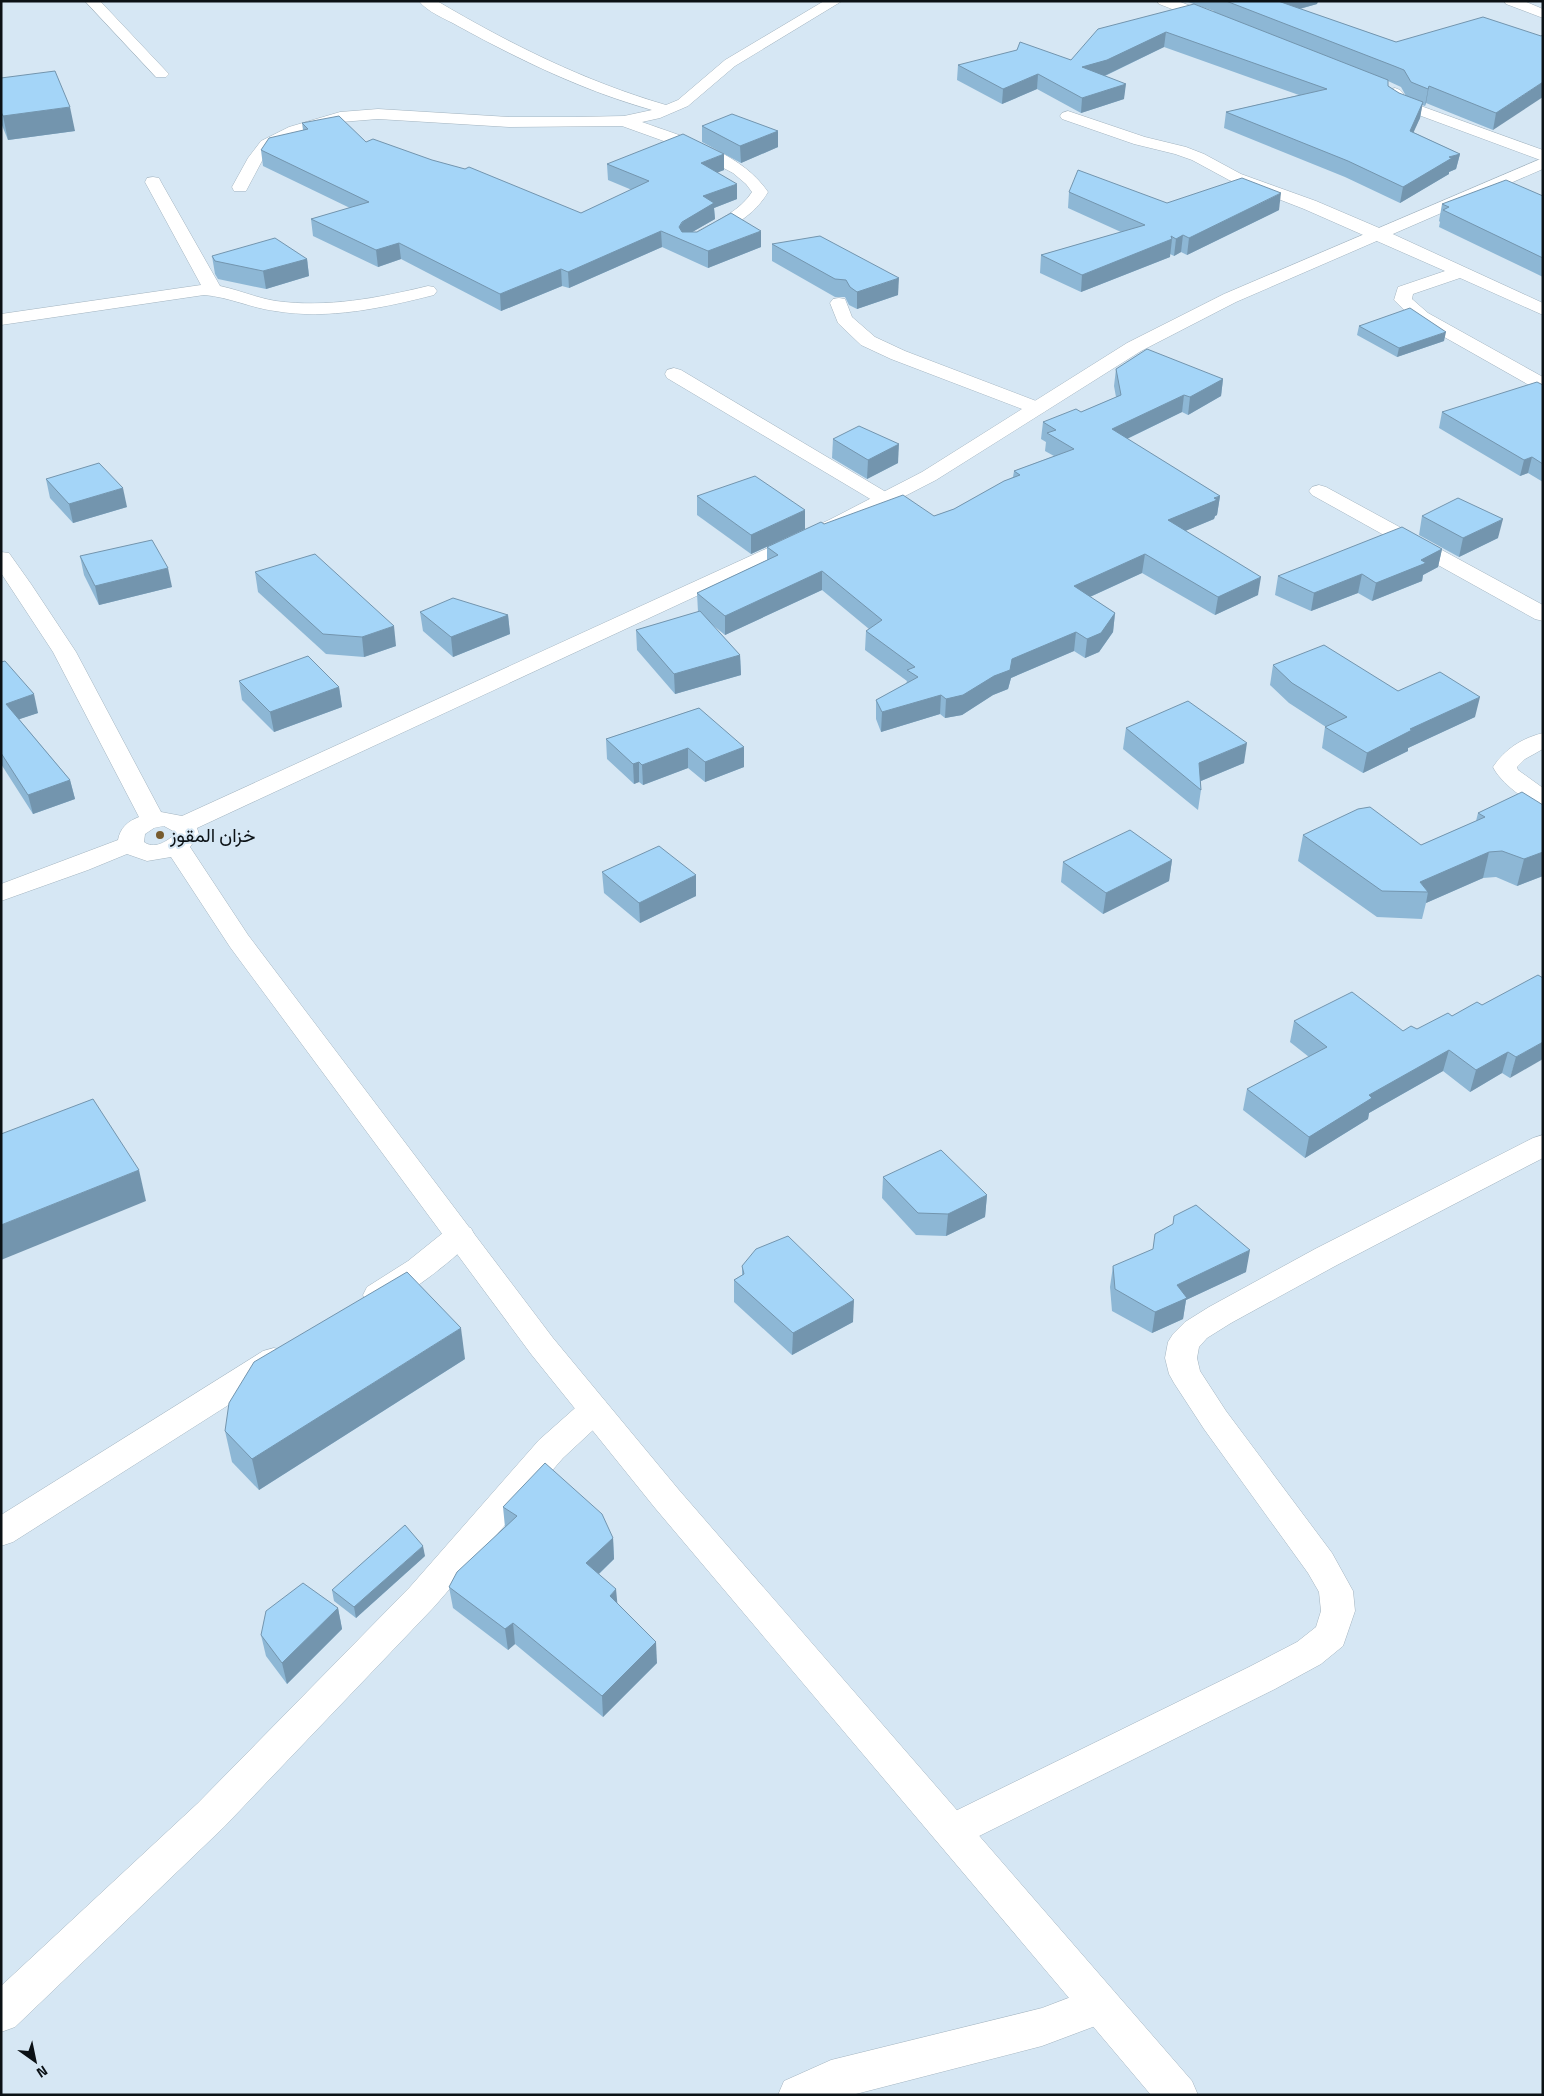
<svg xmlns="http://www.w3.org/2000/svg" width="1544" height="2096" font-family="'Titillium Web',Vazirmatn,sans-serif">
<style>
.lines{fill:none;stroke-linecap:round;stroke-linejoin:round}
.minor-casing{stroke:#a3b4c0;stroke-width:1}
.tertiary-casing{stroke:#a3b4c0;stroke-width:1}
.minor{fill:#fff;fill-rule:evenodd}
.tertiary{fill:#fff;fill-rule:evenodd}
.wall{fill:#8db7d5;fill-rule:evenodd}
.shaded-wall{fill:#7395ae}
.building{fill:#a4d5f8;stroke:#7395ae}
.poi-dot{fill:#775b2e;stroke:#d6e7f4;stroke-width:2}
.labels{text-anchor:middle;stroke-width:4;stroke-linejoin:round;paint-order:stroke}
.poi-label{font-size:19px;fill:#0b1115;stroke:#d6e7f4;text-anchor:start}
</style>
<rect width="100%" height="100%" fill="#d6e7f4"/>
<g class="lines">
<g class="minor-casing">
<g id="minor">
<polygon points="85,1 100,1 166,71 169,74 166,77 156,77"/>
<path d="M419,1H437C510,44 584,81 666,105L678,100L725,60L824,1H842L735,66L688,106L660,118L642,122C686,138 741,152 768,192C755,215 733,226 710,239L704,240L698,239L695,235L698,231C717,221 740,211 752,192L746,184L733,173L714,163L672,144L622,126L509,127L378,119L341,122L301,133L273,147L263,159L246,191H234L232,187L248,158L261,141L289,127L340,112L378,109L509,117H576L624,116L652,110C584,91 520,60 458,26C446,19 427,12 419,1Z"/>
<polygon points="1157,1 1178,1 1221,18 1223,21 1221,24 1211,24 1159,4"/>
<polygon points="1504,1 1524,1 1543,9 1543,18 1506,4"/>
<polygon points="1395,88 1400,90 1403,93 1402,98 1407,101 1543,150 1543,161 1397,107 1386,100 1390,90"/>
<polygon points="1068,111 1145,137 1186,147 1204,154 1241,174 1316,201 1384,230 1543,303 1543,315 1460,278 1413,294 1412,299 1428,313 1543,377 1543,391 1536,389 1416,321 1394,300 1398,287 1445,271 1304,209 1229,180 1192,160 1175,154 1134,144 1062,119 1060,116 1062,113"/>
<path d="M153,177L159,178L161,182L220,286C239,290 257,298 276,301C327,308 378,298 428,286L434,287L437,291L434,295C382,308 329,320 275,311C251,308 229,297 204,295L1,325V314L201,285L145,182L147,178Z"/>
<polygon points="839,298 845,299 852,317 875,337 905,351 1044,404 1047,408 1044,412 1037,414 1030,412 891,359 861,345 838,323 830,303 833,299"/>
<polygon points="674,368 681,370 891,495 894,499 891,503 884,505 877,503 667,378 665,374 667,370"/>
<polygon points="1319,485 1326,487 1543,605 1543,621 1535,619 1312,495 1309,491 1312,487"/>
<path d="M1543,733V749L1525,759L1517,767L1518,770L1543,788V807C1527,803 1500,782 1493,767C1505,749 1522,738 1543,733Z"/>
<polygon points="1543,1135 1543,1158 1337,1265 1231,1323 1207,1338 1199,1347 1197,1358 1200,1371 1226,1411 1332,1553 1353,1591 1355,1611 1343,1646 1321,1664 1275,1689 965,1843 952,1848 939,1843 933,1831 939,1819 1249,1667 1297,1642 1316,1627 1321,1611 1319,1592 1308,1573 1204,1429 1174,1383 1169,1374 1165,1358 1168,1342 1173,1334 1185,1322 1209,1307 1315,1249 1533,1138"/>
<path d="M460,1225L471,1228L475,1236C466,1251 396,1306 378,1306C375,1306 370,1304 367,1303L363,1295L367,1287L408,1261L449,1228Z"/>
<polygon points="274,1348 285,1351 290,1360 285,1369 13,1542 1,1546 1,1515 263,1351"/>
<polygon points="594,1397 605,1401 610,1410 605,1419 563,1458 434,1607 224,1827 15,2027 1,2032 1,1986 198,1803 410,1587 539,1440 583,1401"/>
<polygon points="1100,1986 1114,1991 1120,2005 1114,2019 1042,2046 852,2095 778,2095 784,2081 831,2060 1042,2008"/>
</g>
</g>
<g class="tertiary-casing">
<path id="tertiary" d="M1543,158V169L1236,302L1141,351L936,480L843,528L197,828L199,834L190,847L248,935L553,1338L679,1490L1192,2081L1198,2095H1151L655,1508L531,1354L230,947L171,857L147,861L127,854L88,870L1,901V884L118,840C120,828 128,821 139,817L53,652L1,573V552L9,553L31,584L76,652L161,812L182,816L829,520L922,472L1127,343L1224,294ZM164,826L173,831V836C164,843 154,849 144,842L145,834L154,828Z"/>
</g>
<use href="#minor" class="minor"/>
<use href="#tertiary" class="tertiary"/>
</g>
<g class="wall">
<path d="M1185,1H1318L1317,4L1300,9L1396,42L1541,36L1493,130L1426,103L1425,106L1422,105L1420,118L1413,132L1460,154L1456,169L1449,172V174L1400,203L1345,177L1224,128L1226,112L1299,95L1164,47L1105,76L1124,99L1081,113L1037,89L1002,104L957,80L958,65L1071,60L1214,12V11ZM1388,81L1401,87L1406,96L1399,93L1388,86Z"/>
<polygon points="1,78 75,131 8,140 1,123"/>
<polygon points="302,123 366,142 581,213 632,190 608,180 607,164 724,170 717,172 737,199 714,208 715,219 692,232 761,247 708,268 662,247 569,288 562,286 501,311 401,259 378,267 313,236 311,219 350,208 263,166 261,150 303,130"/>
<polygon points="702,126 778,147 741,163 702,142"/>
<polygon points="1069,192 1167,203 1279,210 1187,255 1181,252 1174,256 1170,254 1170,257 1081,292 1040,273 1041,255 1121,232 1068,208"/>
<polygon points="1543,196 1543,277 1439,227 1440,222 1439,221 1442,204"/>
<polygon points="772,244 898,295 857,309 849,305 845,297 835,297 772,261"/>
<polygon points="212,256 307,259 309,276 266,289 218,279 215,274"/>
<polygon points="1359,326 1444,341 1397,357 1357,335"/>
<polygon points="1116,369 1223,379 1221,396 1188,415 1182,412 1127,439 1220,496 1217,515 1215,516 1214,519 1185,531 1258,595 1215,615 1142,573 1090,597 1115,613 1113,632 1099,652 1085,658 1074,651 1011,678 1008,689 993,695 962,715 945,718 940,714 881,732 876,719 876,700 906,684 907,681 865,650 866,631 869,629 822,590 725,635 709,622 740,655 741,675 675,694 637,650 636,630 698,612 697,593 767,560 767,547 824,524 934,516 954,509 1013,477 1014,471 1054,456 1045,451 1046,442 1041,439 1043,422 1081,412 1116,397 1114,386"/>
<polygon points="1543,385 1543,482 1528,473 1520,476 1439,428 1442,412"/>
<polygon points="833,439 898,463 867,479 832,458"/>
<polygon points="46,479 127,507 73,523 50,498"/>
<polygon points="697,496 805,529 751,554 697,515"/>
<polygon points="1422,516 1498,538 1459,557 1419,535"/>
<polygon points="1442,549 1438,567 1423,575 1422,581 1372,601 1358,593 1311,611 1275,595 1278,576"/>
<polygon points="80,556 172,587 99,605 84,575"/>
<polygon points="255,572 396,646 364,657 326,654 258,592"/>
<polygon points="420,612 508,615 510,634 453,657 423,631"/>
<polygon points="1,662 38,713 19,719 70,780 75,799 33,814 1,764"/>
<polygon points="1273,665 1398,691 1475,717 1408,748 1408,751 1363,773 1322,748 1325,727 1326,727 1289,703 1270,685"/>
<polygon points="239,681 339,687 342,707 274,732 242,700"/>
<polygon points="699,708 744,767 705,782 688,768 643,785 639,782 634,784 607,759 606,739"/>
<polygon points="1126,728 1244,763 1201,781 1201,790 1198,810 1123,749"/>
<polygon points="1543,805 1543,876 1517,886 1496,877 1483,878 1426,903 1422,919 1377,917 1298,861 1303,835 1421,845 1476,821 1478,813"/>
<polygon points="1172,860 1169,881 1103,914 1061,882 1063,862"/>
<polygon points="602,872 696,875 696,896 640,923 604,893"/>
<polygon points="1543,978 1510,1078 1502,1073 1470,1092 1443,1071 1369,1113 1368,1119 1305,1158 1243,1110 1247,1089 1309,1057 1290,1042 1294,1021 1403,1031 1417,1029 1452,1016 1482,1005"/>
<polygon points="883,1177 987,1195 985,1217 946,1236 916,1235 882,1198"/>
<polygon points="742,1266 853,1322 792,1355 734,1302 734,1280 742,1275"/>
<polygon points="1113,1266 1246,1272 1186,1300 1183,1319 1152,1333 1112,1311 1110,1287"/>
<polygon points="465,1359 259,1490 232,1462 225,1431"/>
<polygon points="503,1507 613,1538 614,1559 599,1574 617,1603 657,1663 603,1717 515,1644 508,1650 453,1608 449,1587 505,1527"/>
<polygon points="425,1556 356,1618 334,1601 332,1590"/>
<polygon points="338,1608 342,1629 287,1684 266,1656 261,1635"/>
</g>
<g class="shaded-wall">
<polygon points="1275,1 1318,1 1317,4 1273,16"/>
<polygon points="1166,32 1164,47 1106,75 1081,82 1082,67"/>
<polygon points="1038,74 1037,89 1002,104 1003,89"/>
<polygon points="1543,82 1543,97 1493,130 1496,113"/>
<polygon points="1126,84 1124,99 1081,113 1082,98"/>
<polygon points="1429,86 1426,103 1425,106 1428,89"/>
<polygon points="1423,102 1420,118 1407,147 1410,131"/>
<polygon points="70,107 75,131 8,140 3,116"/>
<polygon points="778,131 778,147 741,163 740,146"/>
<polygon points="724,154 724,170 702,179 701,163"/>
<polygon points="1460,154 1456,169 1449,172 1449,174 1400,203 1403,187 1449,157"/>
<polygon points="737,184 737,199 714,208 715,219 682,238 679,227 703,196"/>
<polygon points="1281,193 1279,210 1187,255 1189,238"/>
<polygon points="661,231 662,247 569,288 568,272"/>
<polygon points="761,231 761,247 708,268 708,251"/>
<polygon points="1183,235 1181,252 1174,256 1176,239"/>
<polygon points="1172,239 1170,257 1081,292 1082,275"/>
<polygon points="399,243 401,259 378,267 376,250"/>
<polygon points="307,259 309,276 266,289 263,271"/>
<polygon points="561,269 562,286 501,311 500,294"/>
<polygon points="899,278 898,295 857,309 857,292"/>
<polygon points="1446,332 1444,341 1397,357 1399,348"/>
<polygon points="1223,379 1221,396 1188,415 1190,397"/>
<polygon points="1184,395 1182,412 1110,447 1112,429"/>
<polygon points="899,444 898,463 867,479 868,460"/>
<polygon points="1532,457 1528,473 1520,476 1524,460"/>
<polygon points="123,488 127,507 73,523 69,504"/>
<polygon points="1220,496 1217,515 1215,516 1214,519 1166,539 1168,520"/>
<polygon points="805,510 805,529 751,554 751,535"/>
<polygon points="1503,519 1498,538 1459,557 1463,538"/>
<polygon points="1442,549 1438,567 1423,575 1422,581 1372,601 1376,583"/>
<polygon points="1145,554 1142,573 1072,605 1074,586"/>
<polygon points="168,568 172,587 99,605 95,586"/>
<polygon points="822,571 822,590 725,635 725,616"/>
<polygon points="1362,574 1358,593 1311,611 1314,593"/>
<polygon points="1261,577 1258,595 1215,615 1218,597"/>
<polygon points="1115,613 1113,632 1099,652 1085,658 1087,639"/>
<polygon points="508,615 510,634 453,657 451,637"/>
<polygon points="394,626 396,646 364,657 362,637"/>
<polygon points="1076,632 1074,651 1011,678 1008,689 993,695 962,715 945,718 946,699 994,676 1012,659"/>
<polygon points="740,655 741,675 675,694 674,674"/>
<polygon points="339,687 342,707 274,732 270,712"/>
<polygon points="34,694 38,713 11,722 6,704"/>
<polygon points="941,695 940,714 881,732 882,712"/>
<polygon points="1480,697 1475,717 1408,748 1408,751 1363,773 1367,753 1410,729"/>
<polygon points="1247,743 1244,763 1196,783 1199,763"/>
<polygon points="744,747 744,767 705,782 705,762"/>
<polygon points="688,748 688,768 643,785 642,765"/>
<polygon points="639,762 639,782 634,784 633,764"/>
<polygon points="70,780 75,799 33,814 28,795"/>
<polygon points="1489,852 1483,878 1426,903 1428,892 1420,882"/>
<polygon points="1543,852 1543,876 1517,886 1524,859"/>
<polygon points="1172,860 1169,881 1103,914 1106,893"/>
<polygon points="696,875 696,896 640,923 639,903"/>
<polygon points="1543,1042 1543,1059 1510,1078 1516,1057"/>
<polygon points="1449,1050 1443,1071 1369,1113 1368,1119 1305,1158 1309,1137 1369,1095"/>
<polygon points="1508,1052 1502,1073 1470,1092 1476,1070"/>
<polygon points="139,1170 146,1201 1,1260 1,1225"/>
<polygon points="987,1195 985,1217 946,1236 948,1214"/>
<polygon points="1250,1250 1246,1272 1186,1300 1183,1319 1152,1333 1155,1312 1177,1285"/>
<polygon points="854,1300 853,1322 792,1355 793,1333"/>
<polygon points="461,1328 465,1359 259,1490 252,1459"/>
<polygon points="613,1538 614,1559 588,1584 586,1563"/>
<polygon points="423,1546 425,1556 356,1618 354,1607"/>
<polygon points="616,1589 618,1610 610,1596"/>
<polygon points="338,1608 342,1629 287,1684 282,1663"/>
<polygon points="513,1623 515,1644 508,1650 505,1629"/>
<polygon points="656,1642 657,1663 603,1717 602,1696"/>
</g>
<g class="building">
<polygon points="1226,1 1278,1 1396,42 1483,17 1541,36 1543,35 1543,82 1496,113 1429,86 1428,89 1411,82 1404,70 1394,66"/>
<polygon points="1194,4 1388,80 1388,86 1399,93 1423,102 1410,131 1460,154 1449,157 1452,158 1403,187 1348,161 1226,112 1327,89 1166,32 1107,60 1082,67 1126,84 1082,98 1038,74 1003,89 958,65 1017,50 1020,42 1071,60 1098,29"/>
<polygon points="55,71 70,107 3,116 1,112 1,78"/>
<polygon points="732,114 778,131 740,146 702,126"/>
<polygon points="339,116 366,142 373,139 432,160 465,169 469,167 581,213 649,181 607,164 683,134 724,154 701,163 737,184 703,196 714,203 682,222 679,227 682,232 697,232 731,213 761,231 708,251 661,231 568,272 561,269 500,294 399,243 376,250 311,219 369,202 261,150 269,138 308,129 302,123"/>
<polygon points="1078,170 1167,203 1242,178 1281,193 1189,238 1183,235 1176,239 1171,236 1172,239 1082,275 1041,255 1145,225 1069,192"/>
<polygon points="1506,180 1543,196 1543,258 1443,210 1449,207 1442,204"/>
<polygon points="820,236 899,278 857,292 850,287 846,280 835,279 772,244"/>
<polygon points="275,238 307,259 263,271 215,261 212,256"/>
<polygon points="1410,308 1446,332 1399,348 1359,326"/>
<polygon points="1147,349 1223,379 1190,397 1184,395 1112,429 1220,496 1214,498 1217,500 1168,520 1261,577 1218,597 1145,554 1074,586 1115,613 1101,633 1087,639 1076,632 1012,659 1010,670 994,676 963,695 946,699 941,695 882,712 876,700 918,677 907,670 915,667 866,631 882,620 822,571 725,616 697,593 778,555 767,547 821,522 824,524 903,495 934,516 954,509 1004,481 1020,475 1014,471 1074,449 1047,433 1056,430 1043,422 1076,409 1081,412 1121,395 1116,369"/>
<polygon points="1537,382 1543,385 1543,464 1532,457 1524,460 1442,412"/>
<polygon points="859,426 899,444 868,460 833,439"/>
<polygon points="99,463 123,488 69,504 46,479"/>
<polygon points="755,476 805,510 751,535 697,496"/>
<polygon points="1458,498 1503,519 1463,538 1422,516"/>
<polygon points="1402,527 1442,549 1421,560 1426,563 1376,583 1362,574 1314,593 1278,576"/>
<polygon points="152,540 168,568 95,586 80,556"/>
<polygon points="315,554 394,626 362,637 323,634 255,572"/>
<polygon points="453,598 508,615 451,637 420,612"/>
<polygon points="700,611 740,655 674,674 636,630"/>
<polygon points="1324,645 1398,691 1440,672 1480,697 1410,729 1412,730 1367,753 1325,727 1347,717 1292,683 1273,665"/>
<polygon points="308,656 339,687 270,712 239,681"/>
<polygon points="5,661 34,694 6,704 70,780 28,795 1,753 1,662"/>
<polygon points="1188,701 1247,743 1199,763 1201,790 1126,728"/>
<polygon points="699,708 744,747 705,762 688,748 642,765 639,762 633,764 606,739"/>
<polygon points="1522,792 1543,805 1543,852 1524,859 1502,851 1489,852 1420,882 1428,892 1382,891 1303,835 1358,809 1370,807 1421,845 1485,817 1478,813"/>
<polygon points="1130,830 1172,860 1106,893 1063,862"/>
<polygon points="659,846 696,875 639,903 602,872"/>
<polygon points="1538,975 1543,978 1543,1042 1516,1057 1508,1052 1476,1070 1449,1050 1369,1095 1372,1098 1309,1137 1247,1089 1327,1047 1294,1021 1352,992 1403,1031 1411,1026 1417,1029 1448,1013 1452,1016 1477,1002 1482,1005"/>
<polygon points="93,1099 139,1170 1,1225 1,1134"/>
<polygon points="941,1150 987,1195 948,1214 918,1213 883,1177"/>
<polygon points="1196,1205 1250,1250 1177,1285 1187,1298 1155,1312 1115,1289 1113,1266 1153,1249 1155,1234 1173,1224 1174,1216"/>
<polygon points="788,1236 854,1300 793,1333 734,1280 744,1274 742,1266 756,1249"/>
<polygon points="407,1272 461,1328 252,1459 225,1431 229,1403 254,1362"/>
<polygon points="545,1463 602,1514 613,1538 586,1563 616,1589 610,1596 656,1642 602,1696 513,1623 505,1629 449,1587 457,1572 517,1516 503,1507"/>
<polygon points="405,1525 423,1546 354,1607 332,1590"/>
<polygon points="303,1583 338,1608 282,1663 261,1635 266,1611"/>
</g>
<circle class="poi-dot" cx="160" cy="835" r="5"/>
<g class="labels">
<g class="poi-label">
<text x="170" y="842">خزان المقوز</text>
</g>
</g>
<rect width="1544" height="2096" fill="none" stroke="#0b1115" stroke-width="5"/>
<g transform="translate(35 2061) rotate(147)" stroke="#d6e7f4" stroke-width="4" paint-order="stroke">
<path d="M0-4L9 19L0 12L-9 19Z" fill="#0b1115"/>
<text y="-8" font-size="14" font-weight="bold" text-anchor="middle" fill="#0b1115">N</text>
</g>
</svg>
